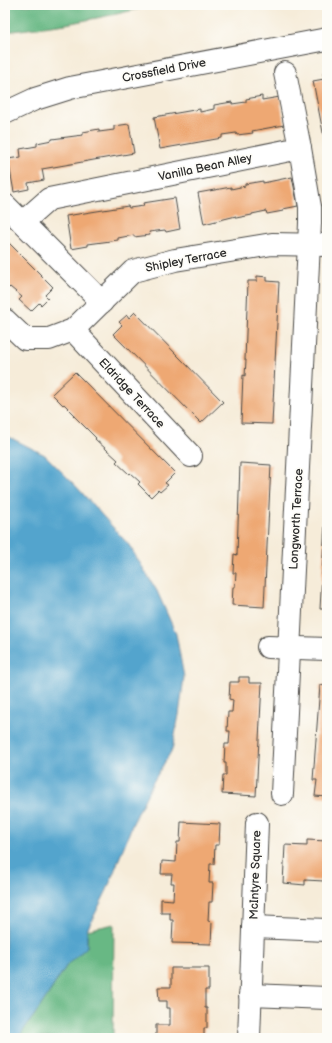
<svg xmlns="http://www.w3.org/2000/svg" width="332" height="1043" font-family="'Balsamiq Sans',sans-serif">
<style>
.forest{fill:#68b884;stroke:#4a7258}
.water{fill:#52a4cd;stroke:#3e687c}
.building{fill:#eea873}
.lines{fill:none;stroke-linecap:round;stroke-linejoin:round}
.minor-casing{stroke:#494845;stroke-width:24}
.minor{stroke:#fff;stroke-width:22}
.labels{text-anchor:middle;stroke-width:3.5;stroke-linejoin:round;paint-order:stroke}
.street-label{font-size:12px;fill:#2b2b2b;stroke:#fdfcf7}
</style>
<rect width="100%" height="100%" fill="#fdfcf7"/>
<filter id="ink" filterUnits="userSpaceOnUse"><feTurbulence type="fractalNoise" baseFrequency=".025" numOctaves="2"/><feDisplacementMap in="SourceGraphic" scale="8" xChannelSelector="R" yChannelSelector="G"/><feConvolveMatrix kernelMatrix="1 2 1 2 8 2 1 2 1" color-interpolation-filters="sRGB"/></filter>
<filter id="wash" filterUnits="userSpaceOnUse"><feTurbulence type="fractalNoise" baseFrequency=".012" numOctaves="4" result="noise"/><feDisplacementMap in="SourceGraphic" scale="16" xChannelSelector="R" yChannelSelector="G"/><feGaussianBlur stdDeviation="0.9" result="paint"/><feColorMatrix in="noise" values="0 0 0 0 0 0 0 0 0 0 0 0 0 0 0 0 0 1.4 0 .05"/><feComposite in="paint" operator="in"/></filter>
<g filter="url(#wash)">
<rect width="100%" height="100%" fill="#f6ecd9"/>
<g class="forest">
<polygon points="5,5 155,5 117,14 66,24 5,32"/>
<polygon points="114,924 113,1038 18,1038 38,1010 67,965 87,947 87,930"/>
</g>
<polygon class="water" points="5,435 45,455 75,485 129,545 157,591 176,634 184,677 179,715 172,750 153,782 133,823 107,890 87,930 87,947 67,965 38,1010 18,1038 5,1038"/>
<g id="blocks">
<g class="building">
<polygon points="327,72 327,148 326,148 313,81 324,79 323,73"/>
<polygon points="262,96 262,100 280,97 284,125 252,131 253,133 237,135 236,133 222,135 222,138 160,149 154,117 200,109 200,112 214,109 214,105 232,102 232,104 246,102 246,99"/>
<polygon points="129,124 134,153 42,169 44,180 28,183 29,189 14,192 8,159 21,157 20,149 37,146 37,143 52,140 52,139 83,135 83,132 99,129 99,132 114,130 114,126"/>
<polygon points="292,177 298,206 283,209 283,211 267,214 266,211 252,214 252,215 236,218 236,216 204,224 198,193 231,187 231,189 245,186 245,184 263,181 263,183"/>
<polygon points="175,198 180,229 166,232 165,230 149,232 150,235 134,237 134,235 118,238 118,240 88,244 88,246 71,249 66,216 128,206 129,208 144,206 143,203"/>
<polygon points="5,239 53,287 45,295 48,298 41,305 39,303 31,311 19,300 22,297 10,287 9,288 5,284"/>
<polygon points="257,276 267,277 267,281 279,282 272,424 241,423 243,375 245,376 246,360 245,360 248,281 257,281"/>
<polygon points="135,312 223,402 201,423 113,334 122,325 119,322 127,315 129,318"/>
<polygon points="75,372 175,473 165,483 168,485 160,492 158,490 151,497 138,484 140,482 130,473 129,474 116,462 118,460 95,439 96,438 73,415 74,414 64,404 63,405 52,394"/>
<polygon points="240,463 271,465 264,607 232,605 233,587 235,587 236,573 233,573 234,554 237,555"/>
<polygon points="326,504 327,504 327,609 320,609"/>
<polygon points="239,677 249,677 249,683 262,683 256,796 222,794 223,775 226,775 226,763 224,763 225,744 229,744 230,731 227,731 228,712 232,712 233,700 229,699 230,682 239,682"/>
<polygon points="320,685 327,686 327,797 315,796 317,780 313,780"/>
<polygon points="181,822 220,824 219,845 215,845 214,864 210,864 209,883 213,883 212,902 209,902 208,921 212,922 211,944 172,943 173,920 170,920 170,913 161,913 161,899 173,900 174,883 171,883 172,874 161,874 162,861 176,862 177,842 180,842"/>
<polygon points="307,840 327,841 327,884 324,884 324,881 305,880 305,885 283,883 285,845 307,846"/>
<polygon points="171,968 209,968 209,990 205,990 205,1008 207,1008 207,1028 204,1028 204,1038 156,1038 156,1025 170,1025 170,1008 167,1008 167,1001 159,1001 158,987 171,987"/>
<polygon points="277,1036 300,1037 300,1038 277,1038"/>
</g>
</g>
</g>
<g filter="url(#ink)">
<use href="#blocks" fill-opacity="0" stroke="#494845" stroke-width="1"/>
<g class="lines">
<g class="minor-casing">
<g id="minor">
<polyline points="285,73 300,148"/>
<polyline points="5,113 35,99 70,88 327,39"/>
<polyline points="5,205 102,302"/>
<polyline points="23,222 49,199 300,148 310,207 310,223 282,794"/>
<polyline points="5,320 25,339 49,339 73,330 133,271 175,260 272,244 327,245"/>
<polyline points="73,330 191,456"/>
<polyline points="268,647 327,649"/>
<polyline points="253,927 327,930"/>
<polyline points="250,995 327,998"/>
<polyline points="249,1038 257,823"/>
</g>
</g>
<use href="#minor" class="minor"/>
</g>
</g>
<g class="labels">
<g class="street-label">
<text transform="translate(164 70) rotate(-11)" y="4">Crossfield Drive</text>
<text transform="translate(205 167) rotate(-12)" y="4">Vanilla Bean Alley</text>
<text transform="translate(186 260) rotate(-11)" y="4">Shipley Terrace</text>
<text transform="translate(132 393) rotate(47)" y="4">Eldridge Terrace</text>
<text transform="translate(296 519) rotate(-87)" y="4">Longworth Terrace</text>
<text transform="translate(255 875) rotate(-88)" y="4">McIntyre Square</text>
</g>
</g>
<rect width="332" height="1043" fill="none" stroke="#fdfcf7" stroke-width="20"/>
</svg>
